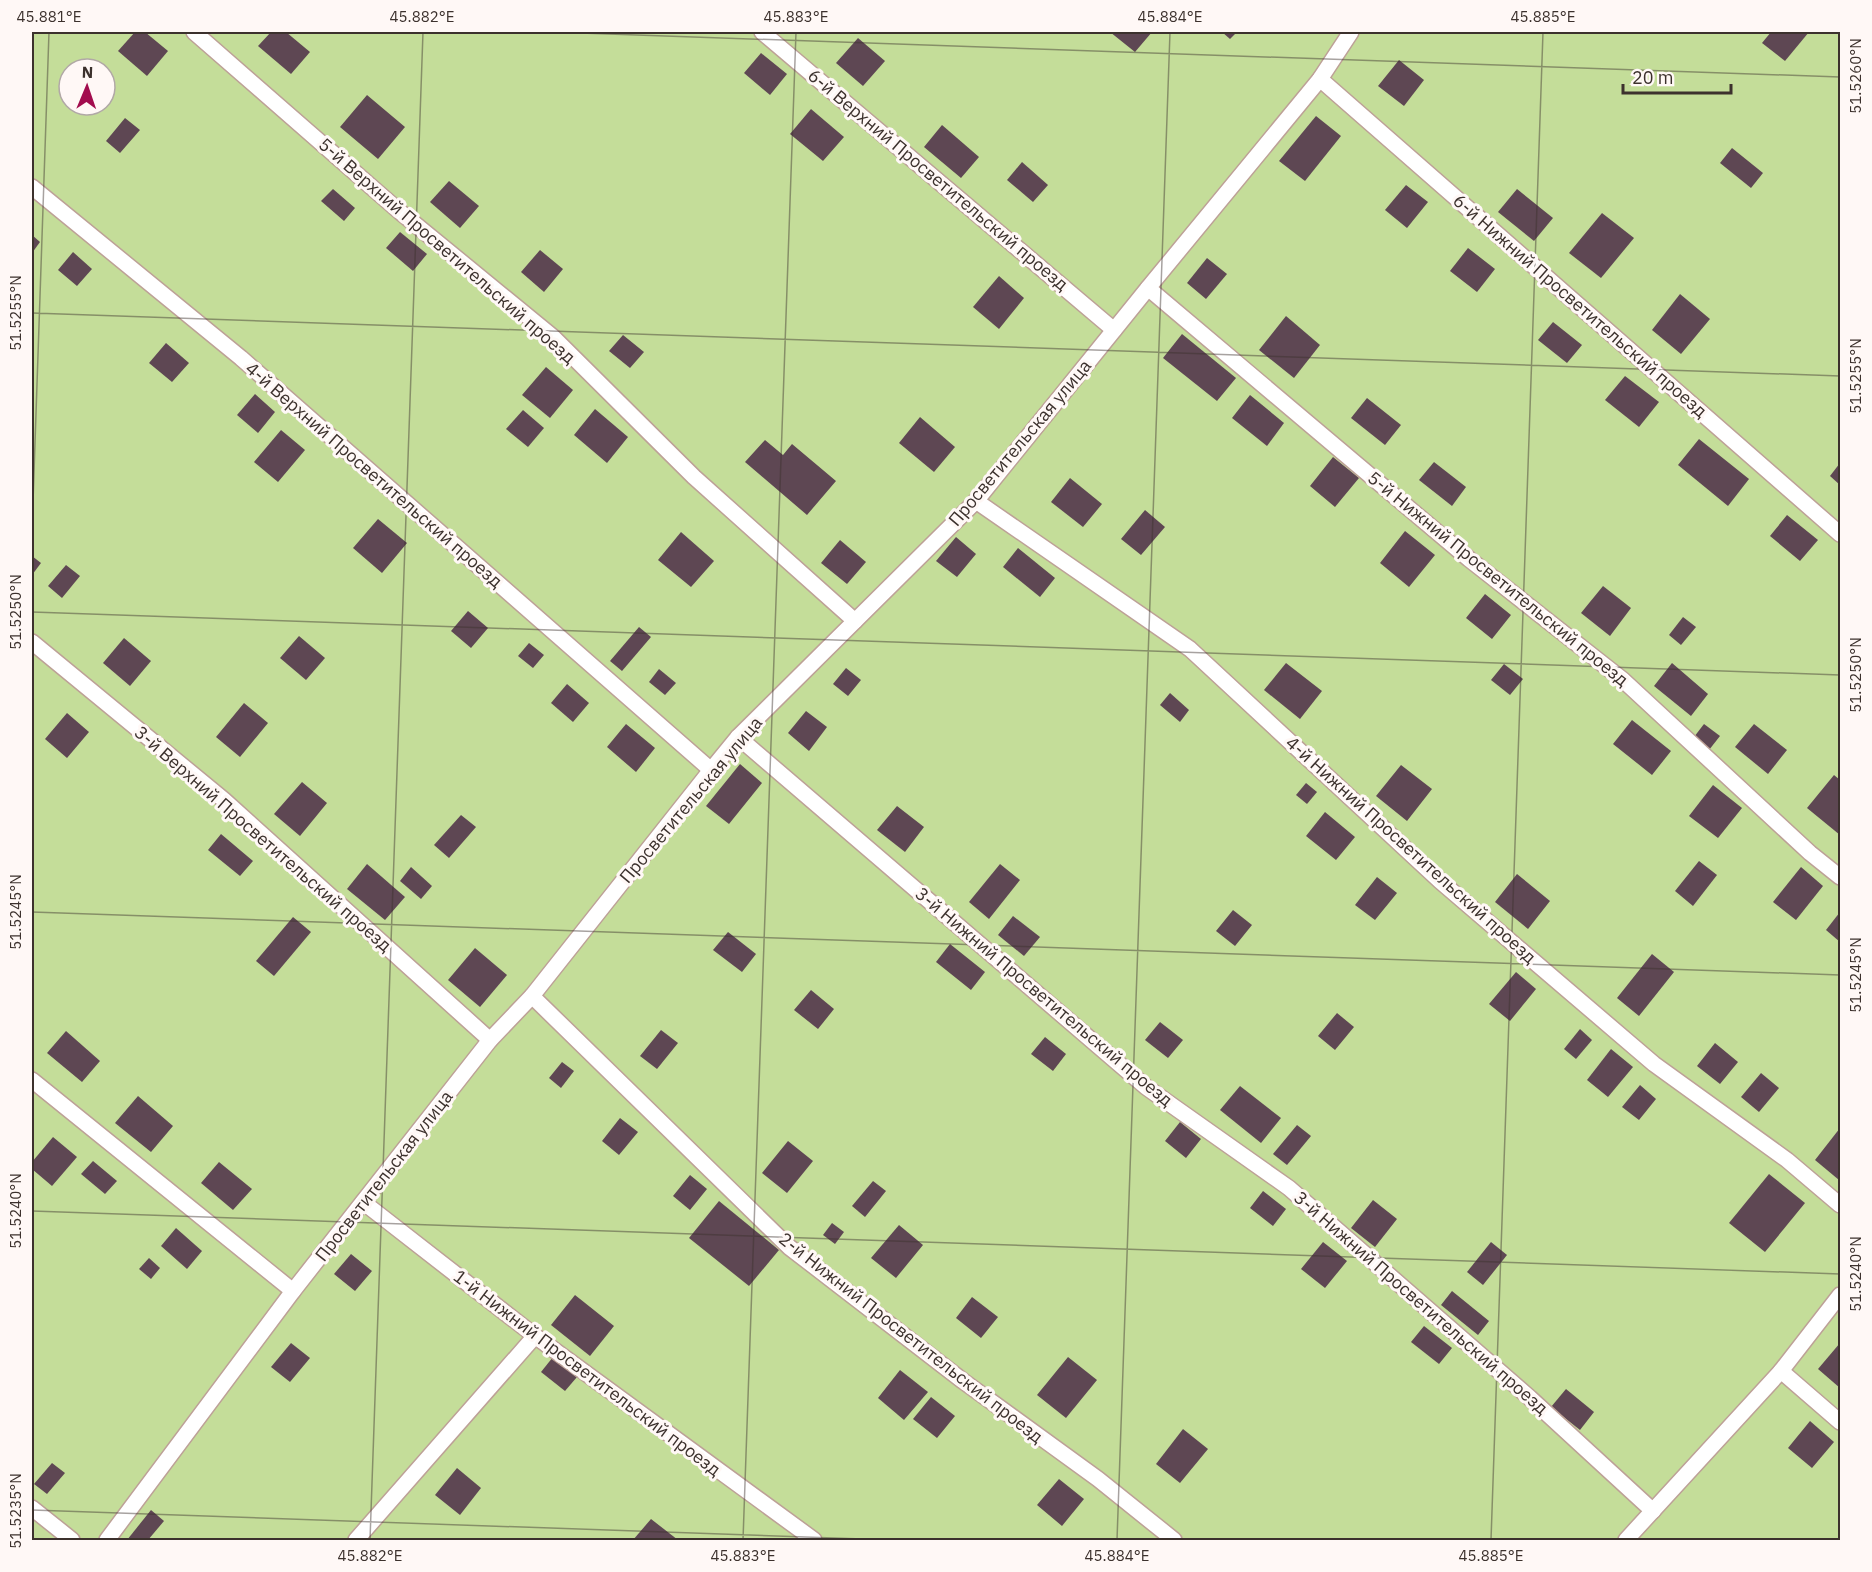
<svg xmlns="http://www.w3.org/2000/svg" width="1872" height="1572" font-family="'IBM Plex Sans',sans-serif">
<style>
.green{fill:#c4dd99;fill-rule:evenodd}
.building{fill:#5e4753}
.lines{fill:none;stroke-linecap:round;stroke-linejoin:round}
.lane-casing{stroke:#bda197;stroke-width:18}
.lane{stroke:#fff;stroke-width:15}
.ticks{fill:none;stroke:#3c312d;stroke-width:1.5;stroke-opacity:0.45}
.labels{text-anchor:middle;stroke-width:6;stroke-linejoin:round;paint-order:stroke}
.street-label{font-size:18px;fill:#3c312d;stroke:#fff8f6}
.neatline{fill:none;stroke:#3c312d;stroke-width:2}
.ticks-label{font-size:15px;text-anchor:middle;fill:#3c312d}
</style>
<rect width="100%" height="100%" fill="#ffe7de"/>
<path class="green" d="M32,32H1840V1540H32ZM69,69H105V105H69Z"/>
<g class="building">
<polygon points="135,32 145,32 168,51 147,76 118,51"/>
<polygon points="271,32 286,32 310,52 291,74 258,46"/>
<polygon points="1110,32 1152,32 1135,52"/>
<polygon points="1222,32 1237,32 1230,39"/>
<polygon points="1771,32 1809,32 1785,61 1762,43"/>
<polygon points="858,38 885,61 863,86 836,63"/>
<polygon points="761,53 787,74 770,95 744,73"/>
<polygon points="1399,60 1424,80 1404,106 1378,86"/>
<polygon points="367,95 405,127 378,159 340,127"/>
<polygon points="811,109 844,137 823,161 790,134"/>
<polygon points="1316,116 1341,136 1305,181 1279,161"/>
<polygon points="125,118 140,130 120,153 106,141"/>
<polygon points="942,125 979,157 961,178 924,147"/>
<polygon points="1732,148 1763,173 1751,188 1720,163"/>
<polygon points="1022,162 1048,185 1033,202 1007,180"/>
<polygon points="449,181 479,206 460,228 430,202"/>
<polygon points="1406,185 1428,202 1407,228 1385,210"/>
<polygon points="333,189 355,208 344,221 321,201"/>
<polygon points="1517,189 1553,218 1534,241 1498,212"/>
<polygon points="1602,213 1634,238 1601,278 1569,253"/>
<polygon points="400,232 427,254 413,271 386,248"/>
<polygon points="32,235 40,242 32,253"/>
<polygon points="1468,248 1495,269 1477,292 1450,271"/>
<polygon points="540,250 563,269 544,292 521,272"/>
<polygon points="73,252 92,269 77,286 58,270"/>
<polygon points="1207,258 1227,274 1206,299 1187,283"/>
<polygon points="999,276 1024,298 999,329 973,307"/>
<polygon points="1680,294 1710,319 1681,354 1652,330"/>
<polygon points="1286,316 1320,345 1294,378 1259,350"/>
<polygon points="1553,322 1582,345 1567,363 1538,340"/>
<polygon points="1182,334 1236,378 1217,401 1163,358"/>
<polygon points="623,335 644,352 630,368 609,351"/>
<polygon points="166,343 189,363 172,382 149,363"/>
<polygon points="546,367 573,390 550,418 522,395"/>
<polygon points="1625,376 1659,402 1639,427 1605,400"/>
<polygon points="255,394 275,412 258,433 237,415"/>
<polygon points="1250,395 1284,423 1267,446 1232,418"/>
<polygon points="1367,398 1401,425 1385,445 1351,418"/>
<polygon points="595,409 628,437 607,463 574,435"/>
<polygon points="523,410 544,428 528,447 506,429"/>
<polygon points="920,417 955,447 934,472 899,443"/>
<polygon points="281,430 305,450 278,482 254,462"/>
<polygon points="1699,439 1749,479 1728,506 1678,465"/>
<polygon points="765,440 783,455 792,444 836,481 807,515 745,462"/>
<polygon points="1333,457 1359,478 1335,507 1310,486"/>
<polygon points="1434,462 1466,487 1452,506 1419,480"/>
<polygon points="1840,463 1840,485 1830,476"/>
<polygon points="1070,478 1102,504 1083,527 1051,502"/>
<polygon points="1145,510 1165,527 1141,555 1121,539"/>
<polygon points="1787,515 1818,540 1800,561 1770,536"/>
<polygon points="378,519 407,543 382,573 353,548"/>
<polygon points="1405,531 1435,555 1409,587 1380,563"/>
<polygon points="681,532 714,561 691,587 658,560"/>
<polygon points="956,537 976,554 957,577 936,561"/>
<polygon points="840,540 866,562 847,584 821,563"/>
<polygon points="1018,548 1055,578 1040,597 1003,567"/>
<polygon points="32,556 41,563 32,575"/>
<polygon points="66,565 80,576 62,598 48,586"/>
<polygon points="1603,586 1631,608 1610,636 1581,613"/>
<polygon points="1485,594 1511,615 1492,639 1466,618"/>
<polygon points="468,611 488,628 471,648 451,631"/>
<polygon points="1683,617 1696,627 1681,645 1669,635"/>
<polygon points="639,627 651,637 622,671 610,661"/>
<polygon points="299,636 325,658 306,680 280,658"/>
<polygon points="124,638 151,661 130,686 103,663"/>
<polygon points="529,643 544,655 533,668 518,656"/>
<polygon points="1286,663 1322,691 1300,719 1264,690"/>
<polygon points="1672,663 1708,694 1691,716 1654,686"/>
<polygon points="1504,664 1523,679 1510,695 1491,680"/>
<polygon points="846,668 861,680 848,696 833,684"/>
<polygon points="659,669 676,683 665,695 649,682"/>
<polygon points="567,684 589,703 573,722 551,703"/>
<polygon points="1170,693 1189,710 1180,722 1160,705"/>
<polygon points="244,703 268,723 240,757 216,737"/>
<polygon points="806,711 827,727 809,751 788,733"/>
<polygon points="67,713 89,732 67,758 45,739"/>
<polygon points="1632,720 1671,751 1652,775 1613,744"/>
<polygon points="626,724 655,748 636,772 607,747"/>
<polygon points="1704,724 1720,736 1709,750 1694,737"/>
<polygon points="1754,724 1787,750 1768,774 1735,747"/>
<polygon points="740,764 762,783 729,824 706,806"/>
<polygon points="1401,765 1432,789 1407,821 1376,796"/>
<polygon points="1834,775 1840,780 1840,835 1807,808"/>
<polygon points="302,782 327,803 300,836 274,814"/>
<polygon points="1306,783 1317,792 1307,804 1296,795"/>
<polygon points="1713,785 1742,808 1718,838 1689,816"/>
<polygon points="897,806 924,827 905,852 877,830"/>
<polygon points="1325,812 1355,837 1336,860 1306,836"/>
<polygon points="461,815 476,827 449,858 434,845"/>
<polygon points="221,834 253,861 240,876 208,850"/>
<polygon points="1699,861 1717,875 1693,906 1675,891"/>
<polygon points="367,864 405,897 385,920 347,889"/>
<polygon points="1000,864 1020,880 989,919 969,902"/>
<polygon points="411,867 432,886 421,899 400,881"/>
<polygon points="1801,867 1823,886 1796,920 1773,902"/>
<polygon points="1517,874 1550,901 1528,929 1495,902"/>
<polygon points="1377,877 1397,893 1375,920 1355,905"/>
<polygon points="1233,910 1252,925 1235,946 1216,931"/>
<polygon points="1840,912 1840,942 1826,930"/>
<polygon points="1013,916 1040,937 1024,956 998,935"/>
<polygon points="293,917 311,932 274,976 256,961"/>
<polygon points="728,932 756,954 742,972 713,950"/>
<polygon points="950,944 985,972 971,990 936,962"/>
<polygon points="475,948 507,975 480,1007 448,980"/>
<polygon points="1652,954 1674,972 1639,1016 1617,998"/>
<polygon points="1516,972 1536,989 1510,1021 1489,1004"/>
<polygon points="811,990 834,1009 818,1029 794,1010"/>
<polygon points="1337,1013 1354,1027 1335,1050 1318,1036"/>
<polygon points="1160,1022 1183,1040 1168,1058 1145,1040"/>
<polygon points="1580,1029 1592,1040 1576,1059 1564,1049"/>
<polygon points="661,1030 678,1043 657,1069 640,1056"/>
<polygon points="66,1031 100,1061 82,1082 47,1053"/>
<polygon points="1045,1037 1066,1054 1053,1071 1031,1054"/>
<polygon points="1715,1043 1738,1062 1720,1084 1697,1066"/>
<polygon points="1611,1049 1633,1067 1608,1097 1587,1080"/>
<polygon points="562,1062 574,1071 561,1088 549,1078"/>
<polygon points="1761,1073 1779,1088 1759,1112 1741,1097"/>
<polygon points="1640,1085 1656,1099 1639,1120 1622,1107"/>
<polygon points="1240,1086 1281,1118 1261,1143 1220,1110"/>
<polygon points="138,1096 173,1126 151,1152 115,1123"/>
<polygon points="620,1118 638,1132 619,1155 602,1141"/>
<polygon points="1180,1122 1201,1139 1186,1158 1165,1141"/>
<polygon points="1297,1125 1311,1136 1287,1165 1273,1154"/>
<polygon points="1840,1128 1840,1178 1839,1180 1815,1160"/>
<polygon points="53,1137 77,1157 52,1186 32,1169 32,1162"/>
<polygon points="788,1141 813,1161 787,1193 762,1173"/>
<polygon points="93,1161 117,1181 105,1194 81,1174"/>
<polygon points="219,1162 252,1189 233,1210 201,1183"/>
<polygon points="1769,1174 1805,1203 1765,1252 1729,1223"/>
<polygon points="690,1175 707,1189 690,1210 673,1196"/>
<polygon points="873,1181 886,1191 865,1217 852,1206"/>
<polygon points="1263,1191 1286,1209 1273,1226 1250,1208"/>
<polygon points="1373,1200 1397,1219 1375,1247 1351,1228"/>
<polygon points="719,1201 779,1250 749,1286 689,1238"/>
<polygon points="832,1223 844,1232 835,1244 823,1235"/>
<polygon points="899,1225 923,1245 896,1278 871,1258"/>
<polygon points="176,1228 202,1251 187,1269 161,1246"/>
<polygon points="1323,1242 1347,1261 1325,1288 1301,1269"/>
<polygon points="1491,1242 1507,1255 1483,1285 1467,1272"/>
<polygon points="351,1254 372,1271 355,1291 334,1274"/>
<polygon points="149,1258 160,1268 151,1279 139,1269"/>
<polygon points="1452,1291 1489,1321 1478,1335 1441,1305"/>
<polygon points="575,1295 614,1326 590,1356 551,1325"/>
<polygon points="972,1297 998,1317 981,1338 956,1318"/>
<polygon points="1424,1326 1452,1348 1439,1364 1411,1342"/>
<polygon points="291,1343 310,1358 290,1382 271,1367"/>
<polygon points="1840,1343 1840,1388 1818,1369"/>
<polygon points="553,1357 577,1377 565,1391 541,1372"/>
<polygon points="1068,1357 1097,1380 1066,1418 1037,1395"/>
<polygon points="900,1370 928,1392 904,1420 878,1398"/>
<polygon points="1566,1389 1594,1412 1580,1430 1551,1407"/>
<polygon points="931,1397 955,1416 937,1438 913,1419"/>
<polygon points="1810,1421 1834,1442 1812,1468 1788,1448"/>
<polygon points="1183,1429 1208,1449 1180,1483 1156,1464"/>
<polygon points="52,1463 65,1473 47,1494 34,1484"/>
<polygon points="457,1468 481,1488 460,1515 435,1495"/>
<polygon points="1059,1479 1084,1499 1062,1526 1037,1505"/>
<polygon points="151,1510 164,1521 148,1540 127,1540"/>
<polygon points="651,1519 678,1540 633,1540"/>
</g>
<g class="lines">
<g class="lane-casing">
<g id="lane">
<polyline points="194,32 399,211 553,337 694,477 855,621"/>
<polyline points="762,32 1114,330"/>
<polyline points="1320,79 1840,534"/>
<polyline points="32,187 241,358 711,770"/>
<polyline points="1148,288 1469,559 1623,680 1810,853 1840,877"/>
<polyline points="976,501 1190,649 1440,881 1654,1064 1787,1160 1840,1205"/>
<polyline points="32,642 224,800 490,1040"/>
<polyline points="738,737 1146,1087 1289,1188 1530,1398 1653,1511"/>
<polyline points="532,996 789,1247 963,1381 1098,1479 1174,1540"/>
<polyline points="32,1080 293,1291"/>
<polyline points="363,1202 535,1336 814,1540"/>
<polyline points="1781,1371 1840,1422"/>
<polyline points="32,1508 72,1540"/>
<polyline points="107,1540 293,1291 490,1040 532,996 711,770 738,737 976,501 1148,288 1320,79 1351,32"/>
<polyline points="356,1540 535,1336"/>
<polyline points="1626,1540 1781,1371 1840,1295"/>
</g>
</g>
<use href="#lane" class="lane"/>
</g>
<path class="ticks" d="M552,32L1840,77M32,313L1840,376M32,531L49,32M32,612L1840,675M32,912L1840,975M32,1211L1840,1274M32,1510L891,1540M370,1540L423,32M743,1540L796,32M1117,1540L1170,32M1491,1540L1543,32"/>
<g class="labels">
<g class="street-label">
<text transform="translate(938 180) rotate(40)" y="6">6-й Верхний Просветительский проезд</text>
<text transform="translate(447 251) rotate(41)" y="6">5-й Верхний Просветительский проезд</text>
<text transform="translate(1580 306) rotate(41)" y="6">6-й Нижний Просветительский проезд</text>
<text transform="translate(1020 443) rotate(-50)" y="6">Просветительская улица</text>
<text transform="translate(374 475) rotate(41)" y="6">4-й Верхний Просветительский проезд</text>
<text transform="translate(1498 579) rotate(39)" y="6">5-й Нижний Просветительский проезд</text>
<text transform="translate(691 800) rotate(-50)" y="6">Просветительская улица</text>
<text transform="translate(263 839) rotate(41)" y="6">3-й Верхний Просветительский проезд</text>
<text transform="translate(1411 850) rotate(42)" y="6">4-й Нижний Просветительский проезд</text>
<text transform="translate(1044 997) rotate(40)" y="6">3-й Нижний Просветительский проезд</text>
<text transform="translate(384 1176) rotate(-52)" y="6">Просветительская улица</text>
<text transform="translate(1421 1303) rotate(41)" y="6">3-й Нижний Просветительский проезд</text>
<text transform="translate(911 1338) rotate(38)" y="6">2-й Нижний Просветительский проезд</text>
<text transform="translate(587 1373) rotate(37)" y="6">1-й Нижний Просветительский проезд</text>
</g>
</g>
<rect width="1872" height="1572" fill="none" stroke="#fff8f6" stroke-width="66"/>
<g transform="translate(87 87) rotate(2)"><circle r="28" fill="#fff8f6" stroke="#b1a8a6" stroke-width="1.5"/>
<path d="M0-4.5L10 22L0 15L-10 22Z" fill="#a20c4e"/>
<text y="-9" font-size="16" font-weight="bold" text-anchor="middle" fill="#3c312d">N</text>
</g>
<path d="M1623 84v9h108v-9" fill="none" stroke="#3c312d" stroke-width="3"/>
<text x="1632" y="84" font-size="18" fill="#3c312d" stroke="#fff8f6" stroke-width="4.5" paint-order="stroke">20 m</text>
<rect x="33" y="33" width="1806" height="1506" class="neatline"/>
<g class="ticks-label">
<text x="49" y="22">45.881°E</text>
<text x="422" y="22">45.882°E</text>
<text x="796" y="22">45.883°E</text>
<text x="1170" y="22">45.884°E</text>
<text x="1543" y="22">45.885°E</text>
<text transform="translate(1856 76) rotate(-90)" y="5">51.5260°N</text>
<text transform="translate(16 313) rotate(-90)" y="5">51.5255°N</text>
<text transform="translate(1856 376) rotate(-90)" y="5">51.5255°N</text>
<text transform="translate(16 612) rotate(-90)" y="5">51.5250°N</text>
<text transform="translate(1856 675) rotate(-90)" y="5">51.5250°N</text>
<text transform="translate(16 912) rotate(-90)" y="5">51.5245°N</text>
<text transform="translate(1856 975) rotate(-90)" y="5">51.5245°N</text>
<text transform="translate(16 1211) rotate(-90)" y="5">51.5240°N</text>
<text transform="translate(1856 1274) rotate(-90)" y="5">51.5240°N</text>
<text transform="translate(16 1511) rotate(-90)" y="5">51.5235°N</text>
<text x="370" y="1561">45.882°E</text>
<text x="743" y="1561">45.883°E</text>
<text x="1117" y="1561">45.884°E</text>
<text x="1491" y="1561">45.885°E</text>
</g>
</svg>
